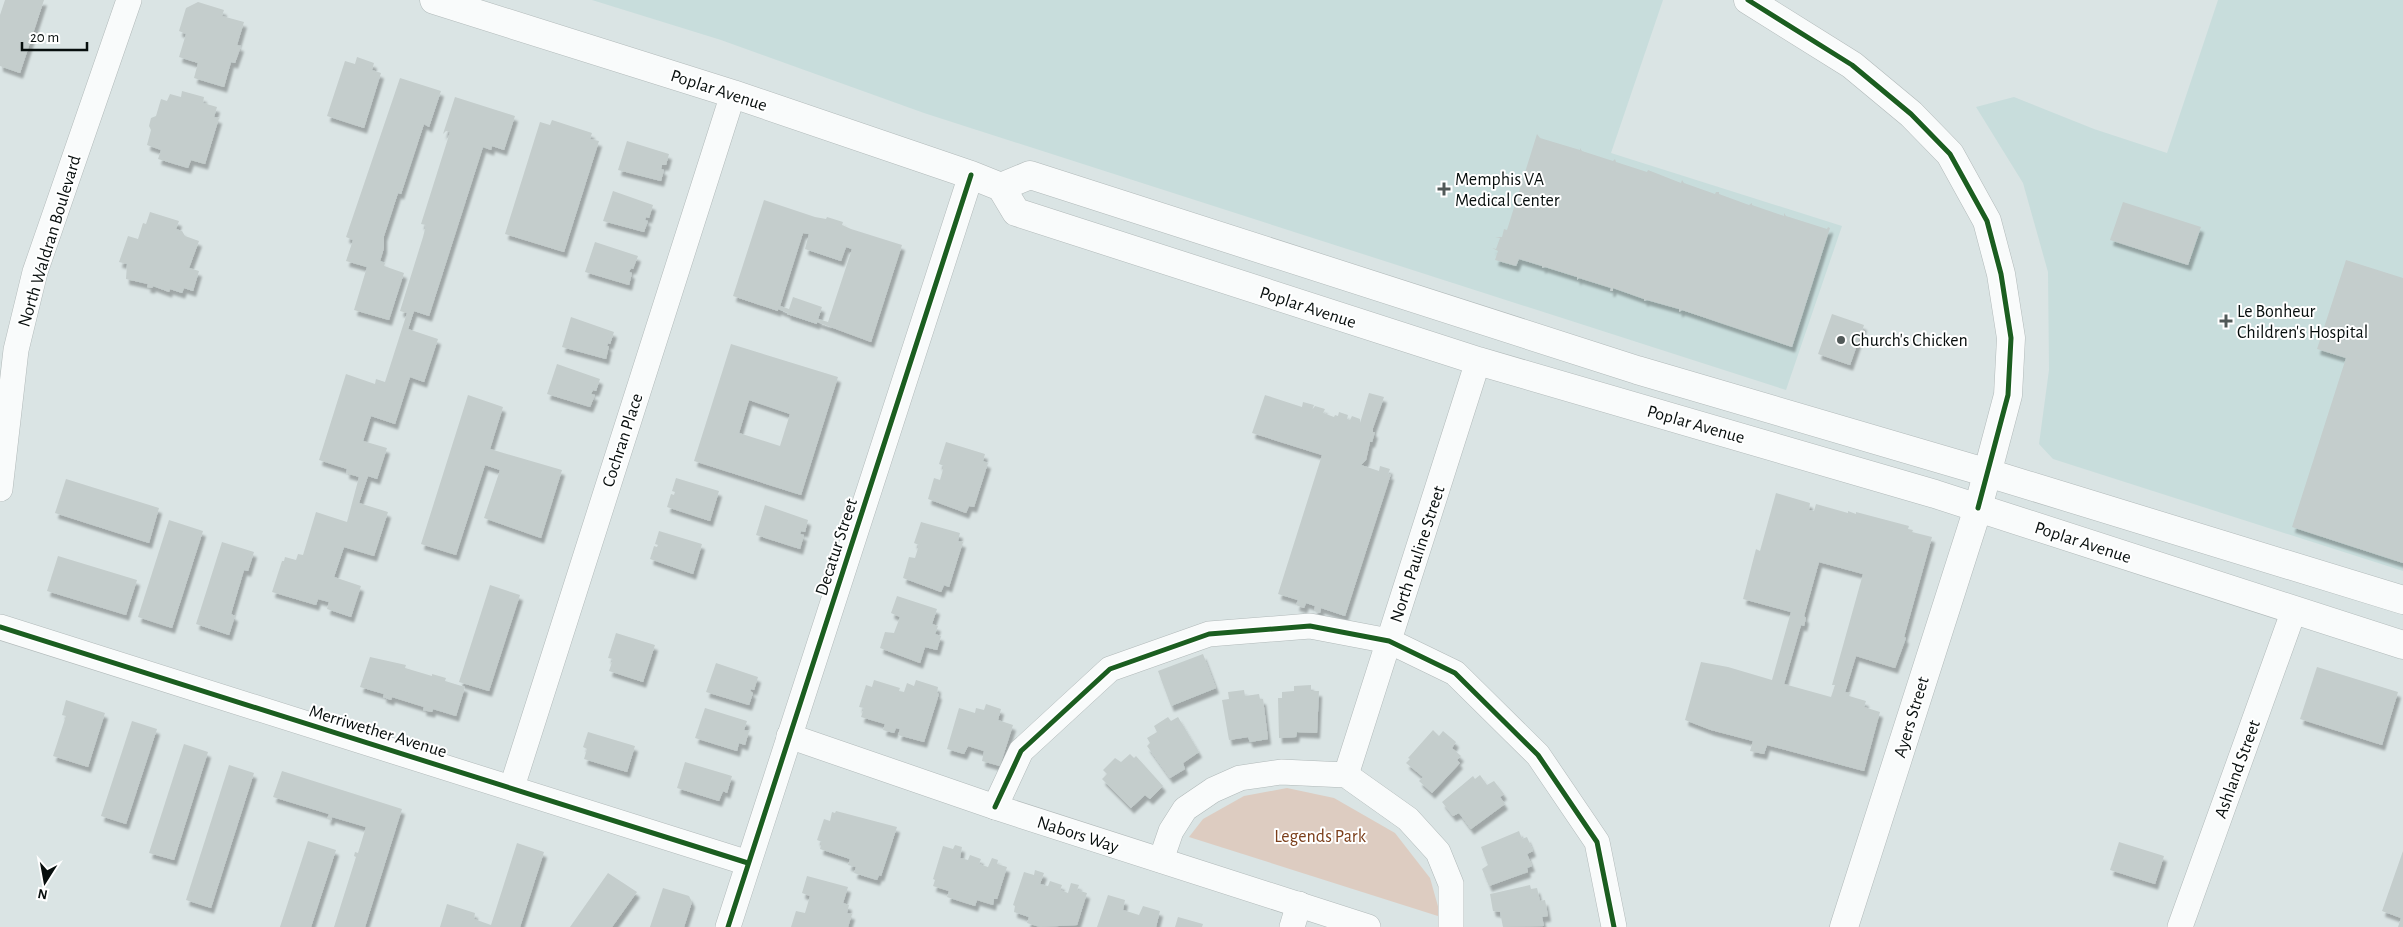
<svg xmlns="http://www.w3.org/2000/svg" width="2403" height="927" font-family="'Alegreya Sans',sans-serif">
<style>
.built{fill:#c8dddc}
.green{fill:#ddccc1}
.building{fill:#c4cdcc;fill-rule:evenodd;filter:url(#shadow)}
.lines{fill:none;stroke-linecap:round;stroke-linejoin:round}
.street-casing{stroke:#b1b9b9;stroke-width:26}
.secondary-casing{stroke:#b1b9b9;stroke-width:29}
.street{stroke:#f9fbfb;stroke-width:25}
.secondary{stroke:#f9fbfb;stroke-width:28}
.cycleway-casing{stroke:#fff;stroke-width:8}
.cycleway{stroke:#1b5e20;stroke-width:5}
.poi-dot{fill:#515958;stroke:#fff;stroke-width:2}
.labels{text-anchor:middle;stroke-width:4;stroke-linejoin:round;paint-order:stroke}
.street-label{font-size:18px;fill:#070e0d;stroke:#fff}
.poi-label{font-size:18px;fill:#070e0d;stroke:#fff;text-anchor:start}
.park-label{font-size:18px;fill:#7a3d19;stroke:#fff}
</style>
<defs>
<filter id="shadow"><feDropShadow dx="3" dy="5.5" stdDeviation="1" flood-color="#0004"/></filter>
</defs>
<rect width="100%" height="100%" fill="#dae4e4"/>
<g class="built">
<polygon points="592,0 1663,0 1611,153 1842,226 1786,390 924,113 721,40"/>
<polygon points="2218,0 2403,0 2403,571 2053,459 2039,444 2049,370 2048,272 2023,183 1976,107 2014,97 2094,129 2167,153"/>
</g>
<polygon class="green" points="1287,788 1334,798 1395,833 1430,878 1441,917 1189,837 1203,819 1244,796"/>
<g class="building">
<polygon points="5,0 44,0 20,73 0,66 0,15"/>
<polygon points="198,2 224,10 222,16 244,22 237,45 241,46 235,63 231,62 224,87 194,78 198,63 179,57 186,34 179,31 186,8"/>
<polygon points="357,57 374,63 372,70 381,73 364,128 327,116 345,61 355,64"/>
<polygon points="400,78 441,91 429,127 424,124 401,194 398,193 384,236 384,248 380,261 385,263 384,266 404,273 389,320 354,310 367,267 346,261 353,240 346,237"/>
<polygon points="182,91 204,97 203,103 217,107 214,117 219,118 205,164 191,160 188,168 158,159 161,150 147,145 151,130 149,126 151,118 156,116 161,99 167,101 170,94 181,97"/>
<polygon points="455,97 515,116 504,150 492,146 491,150 483,147 429,316 414,311 408,329 438,339 424,382 410,377 395,424 371,416 363,441 387,448 377,479 368,476 359,503 388,512 374,556 344,547 334,577 361,586 351,617 327,609 329,602 318,599 316,605 272,592 282,561 284,561 285,557 296,560 298,554 303,555 316,512 347,522 359,477 346,473 347,469 319,460 346,374 375,384 376,379 385,382 407,313 400,311 423,237 426,225 421,224 450,132 446,131 443,134"/>
<polygon points="552,120 592,133 590,139 599,141 564,252 505,234 540,122 550,125"/>
<polygon points="1537,134 1540,138 1580,150 1580,148 1582,151 1613,161 1615,159 1616,162 1647,172 1648,170 1681,183 1682,180 1684,183 1715,194 1716,192 1719,192 1719,194 1749,205 1752,203 1752,205 1784,216 1784,213 1786,216 1827,229 1828,227 1830,228 1792,347 1682,310 1679,312 1679,309 1647,300 1644,301 1644,299 1613,288 1613,291 1610,291 1611,288 1579,278 1577,280 1577,277 1545,267 1542,268 1542,266 1519,259 1516,266 1495,260 1498,251 1492,248 1496,249 1500,238 1495,237 1502,237 1504,229 1507,230"/>
<polygon points="627,141 669,154 666,165 662,165 661,169 664,170 661,181 618,170"/>
<polygon points="613,191 653,205 649,218 646,217 645,220 648,221 644,232 603,221"/>
<path d="M764,200L815,217L826,219L827,217L843,222L842,225L851,229L902,245L871,342L817,322V324L787,314L788,313L778,309V311L733,296ZM803,233L809,234L805,249L841,261L846,247L852,249L828,322L818,319L822,307L793,297L789,309L780,306Z"/>
<polygon points="2123,202 2201,227 2188,265 2110,240"/>
<polygon points="150,212 179,221 176,229 182,231 185,236 199,241 189,268 199,271 193,291 184,288 182,293 170,289 169,292 153,286 152,288 147,287 148,284 126,279 127,264 119,262 128,236 138,239 143,223 146,224"/>
<polygon points="595,242 638,256 633,269 631,268 629,272 632,273 629,285 585,272"/>
<polygon points="2346,260 2403,278 2403,563 2292,527 2346,358 2317,349"/>
<polygon points="1832,314 1864,325 1850,365 1818,354"/>
<polygon points="571,317 614,332 610,344 608,343 607,346 609,346 606,359 562,347"/>
<path d="M731,344L838,377L801,495L694,461ZM749,400L790,414L780,446L739,433Z"/>
<polygon points="557,364 600,379 596,391 593,390 591,394 595,395 590,407 547,394"/>
<polygon points="1369,393 1384,397 1373,428 1373,432 1375,432 1372,442 1370,442 1366,460 1361,465 1379,471 1380,466 1390,469 1388,474 1391,474 1345,616 1321,608 1320,613 1314,611 1315,606 1306,603 1304,608 1296,605 1298,600 1278,594 1322,455 1252,433 1265,395 1302,407 1303,402 1314,405 1312,410 1315,406 1325,409 1323,413 1334,417 1335,415 1338,416 1339,412 1348,415 1347,419 1350,420 1352,416 1360,419 1360,423"/>
<polygon points="468,395 503,407 490,449 562,470 541,538 484,518 500,470 485,465 456,555 421,544"/>
<polygon points="946,442 985,454 983,461 988,463 974,507 969,506 966,513 928,499 934,478 940,480 944,466 939,464"/>
<polygon points="676,478 719,491 710,521 667,507 671,494 674,495 675,492 672,491"/>
<polygon points="66,479 159,508 149,543 55,513"/>
<path d="M1776,493L1810,503L1809,510L1814,511L1816,504L1848,513V511L1856,514V512L1909,526L1908,529L1913,530L1912,532L1932,537L1904,637L1906,638L1895,668L1856,656L1846,689L1845,692L1850,693L1849,696L1866,701L1864,707L1880,712L1864,771L1767,745L1764,754L1750,751L1753,741L1711,730L1685,720L1701,662L1728,667L1772,680L1791,612L1743,599L1756,549L1760,551ZM1819,562L1863,574L1832,685H1835L1831,697L1784,684L1801,625L1804,626L1806,618L1804,616Z"/>
<polygon points="765,505 808,520 805,532 801,531 800,534 804,535 800,549 756,535"/>
<polygon points="169,520 203,531 172,628 138,617"/>
<polygon points="921,522 960,533 958,541 963,542 949,587 944,585 941,592 903,578 909,557 915,558 919,545 914,543"/>
<polygon points="659,531 702,544 693,574 650,559 654,546 657,547 658,545 655,544"/>
<polygon points="222,542 254,552 248,571 244,570 231,614 235,616 229,635 196,624"/>
<polygon points="58,556 137,580 126,615 47,591"/>
<polygon points="490,585 520,595 489,691 459,682"/>
<polygon points="897,596 937,609 932,624 938,626 935,634 941,636 937,650 925,647 920,663 880,648 885,632 894,633 900,617 891,613"/>
<polygon points="616,633 655,645 643,682 609,671 613,659 608,658"/>
<polygon points="1203,654 1216,688 1171,706 1158,671"/>
<polygon points="370,657 406,665 405,668 432,676 432,674 446,678 445,681 465,687 456,716 433,709 432,712 423,710 424,707 392,697 391,700 383,697 384,694 360,687"/>
<polygon points="716,663 758,677 754,690 751,689 750,691 753,693 749,705 706,692"/>
<polygon points="2317,667 2398,692 2382,745 2300,719"/>
<polygon points="874,680 900,688 899,691 904,692 907,683 914,686 916,680 938,687 937,693 939,694 924,742 898,735 900,729 896,728 894,733 883,730 885,724 861,717 864,708 859,707 866,685 872,687"/>
<polygon points="1311,685 1311,691 1319,691 1317,733 1297,732 1296,737 1279,738 1278,698 1282,698 1282,692 1294,691 1294,686"/>
<polygon points="1244,690 1245,696 1259,694 1260,699 1263,699 1268,739 1250,742 1248,737 1229,740 1222,700 1229,699 1228,692"/>
<polygon points="66,700 105,713 88,767 53,756 66,716 62,715"/>
<polygon points="986,704 1001,709 998,720 1013,725 1000,766 982,761 984,751 968,746 964,754 947,749 959,708 975,713 976,708 984,710"/>
<polygon points="705,708 747,721 744,730 749,731 745,745 739,743 737,751 695,738"/>
<polygon points="1168,717 1171,721 1178,717 1199,752 1183,763 1185,769 1170,778 1147,746 1150,743 1147,738 1157,732 1154,726"/>
<polygon points="132,721 157,729 126,824 101,816"/>
<polygon points="1433,730 1439,736 1443,731 1456,742 1452,748 1461,756 1457,760 1460,763 1432,793 1419,781 1423,777 1406,763 1410,759 1408,758"/>
<polygon points="588,732 635,746 627,772 584,759 587,749 583,747"/>
<polygon points="184,744 208,752 174,860 149,853"/>
<polygon points="1130,754 1134,758 1136,756 1163,786 1150,799 1145,795 1131,808 1102,779 1107,774 1103,770 1115,758 1121,762"/>
<polygon points="685,762 732,776 727,793 723,791 719,801 677,788"/>
<polygon points="229,765 254,773 211,908 186,900"/>
<polygon points="282,771 402,809 365,927 334,927 356,857 354,856 355,852 358,853 366,827 332,817 331,820 327,819 329,814 273,797"/>
<polygon points="1480,775 1487,785 1494,781 1504,794 1500,797 1505,804 1471,829 1459,813 1453,816 1442,802 1473,776 1475,779"/>
<polygon points="836,811 897,827 881,876 879,875 877,880 854,873 856,867 848,865 850,859 820,849 822,842 817,840 824,819 830,821 832,812 835,813"/>
<polygon points="1519,831 1522,839 1527,837 1533,851 1527,854 1532,866 1527,868 1528,872 1489,886 1482,869 1488,865 1481,847"/>
<polygon points="308,841 336,850 311,927 280,927"/>
<polygon points="2119,842 2164,856 2155,884 2110,870"/>
<polygon points="517,843 544,852 520,927 440,927 447,904 475,913 474,919 491,925"/>
<polygon points="955,845 962,847 960,858 968,860 970,855 981,859 979,864 988,867 992,858 998,860 997,864 1007,867 997,899 994,899 993,905 977,900 975,906 947,897 949,891 933,886 935,880 933,879 943,846 953,849"/>
<polygon points="2403,851 2403,927 2398,927 2401,918 2382,911"/>
<polygon points="1035,870 1044,873 1040,884 1048,886 1050,881 1062,885 1060,890 1068,893 1071,883 1079,885 1077,890 1087,893 1077,925 1040,927 1027,923 1029,917 1014,912 1015,906 1013,905 1024,872 1034,875"/>
<polygon points="608,873 637,892 612,927 570,927"/>
<polygon points="807,876 848,887 843,903 849,905 847,913 852,914 848,927 791,927 796,911 805,913 810,896 802,893"/>
<polygon points="1530,885 1531,889 1537,888 1540,901 1545,900 1548,916 1542,917 1544,926 1503,927 1500,912 1493,911 1490,894"/>
<polygon points="663,888 689,896 692,902 684,927 650,927"/>
<polygon points="1108,895 1125,900 1123,910 1139,915 1143,906 1160,911 1156,927 1097,927"/>
<polygon points="1178,917 1203,924 1202,927 1175,927"/>
</g>
<g class="lines">
<g class="street-casing">
<g id="street">
<polyline points="0,489 16,350 35,272 129,0"/>
<polyline points="0,627 748,863"/>
<polyline points="789,736 995,807 1368,927"/>
<polyline points="1346,775 1478,361"/>
<polyline points="512,787 733,94"/>
<polyline points="995,807 1021,751 1110,669 1209,634 1310,626 1389,641 1455,673 1538,755 1597,842 1614,927"/>
<polyline points="1161,860 1171,831 1185,809 1213,790 1240,778 1281,772 1346,775 1408,819 1438,852 1451,884 1451,927"/>
<polyline points="728,927 971,175"/>
<polyline points="1292,927 1299,904"/>
<polyline points="2180,927 2294,610"/>
</g>
</g>
<g class="secondary-casing">
<g id="secondary">
<polyline points="434,0 733,94 971,175 1001,187 1016,212 1478,361 1935,494 2403,645"/>
<polyline points="1748,0 1852,65 1911,114 1950,154 1987,221 2001,274 2011,338 2008,395 1978,508 1844,927"/>
<polyline points="1001,187 1030,175 1637,370 1988,473 2403,600"/>
</g>
</g>
<use href="#street" class="street"/>
<use href="#secondary" class="secondary"/>
<g class="cycleway-casing">
<g id="cycleway">
<polyline points="1748,0 1852,65 1911,114 1950,154 1987,221 2001,274 2011,338 2008,395 1978,508"/>
<polyline points="0,627 748,863"/>
<polyline points="995,807 1021,751 1110,669 1209,634 1310,626 1389,641 1455,673 1538,755 1597,842 1614,927"/>
<polyline points="728,927 971,175"/>
</g>
</g>
<use href="#cycleway" class="cycleway"/>
</g>
<g class="poi-dot">
<path d="M1441.5 181.5h5v5h5v5h-5v5h-5v-5h-5v-5h5z"/>
<path d="M2223.5 313.5h5v5h5v5h-5v5h-5v-5h-5v-5h5z"/>
<circle cx="1841" cy="340" r="5"/>
</g>
<g class="labels">
<g class="street-label">
<text transform="translate(719 90) rotate(18)" y="6">Poplar Avenue</text>
<text transform="translate(49 241) rotate(-73)" y="6">North Waldran Boulevard</text>
<text transform="translate(1308 307) rotate(18)" y="6">Poplar Avenue</text>
<text transform="translate(1696 424) rotate(16)" y="6">Poplar Avenue</text>
<text transform="translate(622 440) rotate(-72)" y="6">Cochran Place</text>
<text transform="translate(2083 542) rotate(18)" y="6">Poplar Avenue</text>
<text transform="translate(836 547) rotate(-72)" y="6">Decatur Street</text>
<text transform="translate(1417 554) rotate(-72)" y="6">North Pauline Street</text>
<text transform="translate(1911 717) rotate(-73)" y="6">Ayers Street</text>
<text transform="translate(378 731) rotate(17)" y="6">Merriwether Avenue</text>
<text transform="translate(2237 769) rotate(-70)" y="6">Ashland Street</text>
<text transform="translate(1078 834) rotate(18)" y="6">Nabors Way</text>
</g>
<g class="poi-label">
<text x="1455" y="185">Memphis VA<tspan x="1455" dy="21">Medical Center</tspan></text>
<text x="2237" y="317">Le Bonheur<tspan x="2237" dy="21">Children's Hospital</tspan></text>
<text x="1851" y="346">Church's Chicken</text>
</g>
<g class="park-label">
<text x="1320" y="842">Legends Park</text>
</g>
</g>
<g transform="translate(45 882) rotate(191)" stroke="#ffffff" stroke-width="4" paint-order="stroke">
<path d="M0-4L9 19L0 12L-9 19Z" fill="#070e0d"/>
<text y="-8" font-size="14" font-weight="bold" text-anchor="middle" fill="#070e0d">N</text>
</g>
<path d="M22 42v8h65v-8" fill="none" stroke="#070e0d" stroke-width="2.5"/>
<text x="30" y="42" font-size="15" fill="#070e0d" stroke="#ffffff" stroke-width="4" paint-order="stroke">20 m</text>
</svg>
